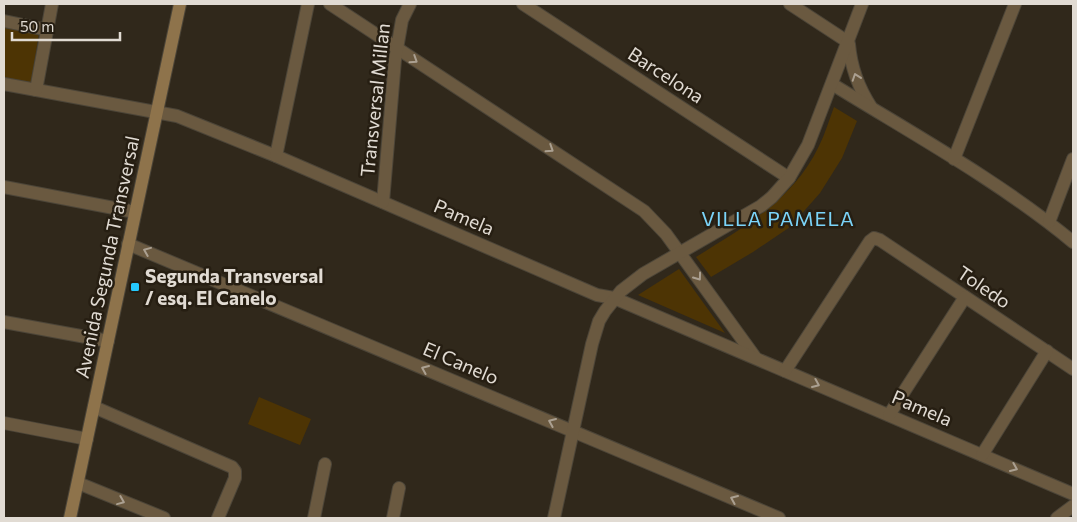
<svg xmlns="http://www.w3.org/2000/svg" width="1077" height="522" font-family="Commissioner,sans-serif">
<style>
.green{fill:#4d3404}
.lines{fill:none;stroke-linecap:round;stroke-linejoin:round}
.minor-casing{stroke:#4c4538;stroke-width:14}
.secondary-casing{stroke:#4c4538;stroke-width:14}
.minor{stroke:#6a5940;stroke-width:12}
.secondary{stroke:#8e734b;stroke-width:12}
.oneway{stroke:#aba091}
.poi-dot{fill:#25c9fe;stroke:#261e12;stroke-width:2}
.labels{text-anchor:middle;stroke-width:5;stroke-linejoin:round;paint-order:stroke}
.street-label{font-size:19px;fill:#e1dbd3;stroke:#261e12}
.poi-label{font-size:19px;font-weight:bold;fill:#e1dbd3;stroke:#261e12;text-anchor:start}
.neighbourhood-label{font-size:20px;letter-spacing:1px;fill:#7bd4f9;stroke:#261e12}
</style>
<rect width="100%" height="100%" fill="#30281b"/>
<g class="green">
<polygon points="4,27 39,33 31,83 4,79"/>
<path d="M834,107L857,121L842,158L820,193L790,227L753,252L711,277L696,257C744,227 794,199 819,146C825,134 829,120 834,107Z"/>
<polygon points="679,269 725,333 638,295"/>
<polygon points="259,397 311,419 300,445 248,424"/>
</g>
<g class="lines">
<g class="minor-casing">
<g id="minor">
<polyline points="330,4 644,211 666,234 755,357"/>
<polyline points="523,4 789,178"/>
<polyline points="790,4 848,42"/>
<polyline points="4,21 47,30"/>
<path d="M849,44C851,68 858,87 871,107"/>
<polyline points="4,84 177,116 276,156 597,295 614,298 1073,494"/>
<path d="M832,84C913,134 999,181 1073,242"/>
<polyline points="36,90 52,4"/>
<polyline points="276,156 308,4"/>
<polyline points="954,159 1015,4"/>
<polyline points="4,187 135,212"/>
<polyline points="383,202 395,60 402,20 410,4"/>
<polyline points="1049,222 1073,159"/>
<polyline points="128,244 779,518"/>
<polyline points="4,322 108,341"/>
<polyline points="785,371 870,241 874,238 880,240 1073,369"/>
<polyline points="94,407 232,467 235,471 235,478 218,518"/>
<polyline points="889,415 965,297"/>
<polyline points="4,423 87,439"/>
<polyline points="982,455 1047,351"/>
<polyline points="78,483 164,518"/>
<polyline points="314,518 325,464"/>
<polyline points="393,518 399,488"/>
<polyline points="554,518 592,344 599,321 605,311 621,291 643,274 761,206 772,197 789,178 808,145 862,4"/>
<polyline points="1057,518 1073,506"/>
</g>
</g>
<g class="secondary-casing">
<polyline id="secondary" points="70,518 180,4"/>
</g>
<use href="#minor" class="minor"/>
<use href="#secondary" class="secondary"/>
</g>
<defs><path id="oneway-chevron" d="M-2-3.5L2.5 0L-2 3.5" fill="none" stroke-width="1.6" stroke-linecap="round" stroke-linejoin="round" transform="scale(1.25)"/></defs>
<g class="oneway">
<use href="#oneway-chevron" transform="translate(414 60) rotate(33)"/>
<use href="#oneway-chevron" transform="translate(856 77) rotate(-109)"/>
<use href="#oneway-chevron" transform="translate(550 149) rotate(33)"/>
<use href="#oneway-chevron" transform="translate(147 251) rotate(-158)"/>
<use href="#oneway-chevron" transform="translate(698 277) rotate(54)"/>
<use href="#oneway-chevron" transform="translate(425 369) rotate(-157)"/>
<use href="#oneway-chevron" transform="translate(816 384) rotate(23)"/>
<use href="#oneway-chevron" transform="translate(552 422) rotate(-157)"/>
<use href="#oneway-chevron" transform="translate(1014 468) rotate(23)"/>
<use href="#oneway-chevron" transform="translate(734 499) rotate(-157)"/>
<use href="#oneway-chevron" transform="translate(121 501) rotate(22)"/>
</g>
<rect class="poi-dot" x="130" y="282" width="10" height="10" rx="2.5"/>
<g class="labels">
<g class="street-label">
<text transform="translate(666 75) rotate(33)" y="7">Barcelona</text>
<text transform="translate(375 100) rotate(-84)" y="7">Transversal Millan</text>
<text transform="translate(464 217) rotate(23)" y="7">Pamela</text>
<text transform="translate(107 257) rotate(-78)" y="7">Avenida Segunda Transversal</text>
<text transform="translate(984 287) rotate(34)" y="7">Toledo</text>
<text transform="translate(461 363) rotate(23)" y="7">El Canelo</text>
<text transform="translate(922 408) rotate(23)" y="7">Pamela</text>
</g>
<g class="poi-label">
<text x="145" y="283">Segunda Transversal<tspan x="145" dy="22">/ esq. El Canelo</tspan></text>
</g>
<g class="neighbourhood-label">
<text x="778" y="226">VILLA PAMELA</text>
</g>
</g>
<rect width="1077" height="522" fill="none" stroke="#e1dbd3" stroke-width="10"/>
<path d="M12 32v8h108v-8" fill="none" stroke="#e1dbd3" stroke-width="2.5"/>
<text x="20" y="32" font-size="15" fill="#e1dbd3" stroke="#261e12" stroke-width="4" paint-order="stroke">50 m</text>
</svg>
